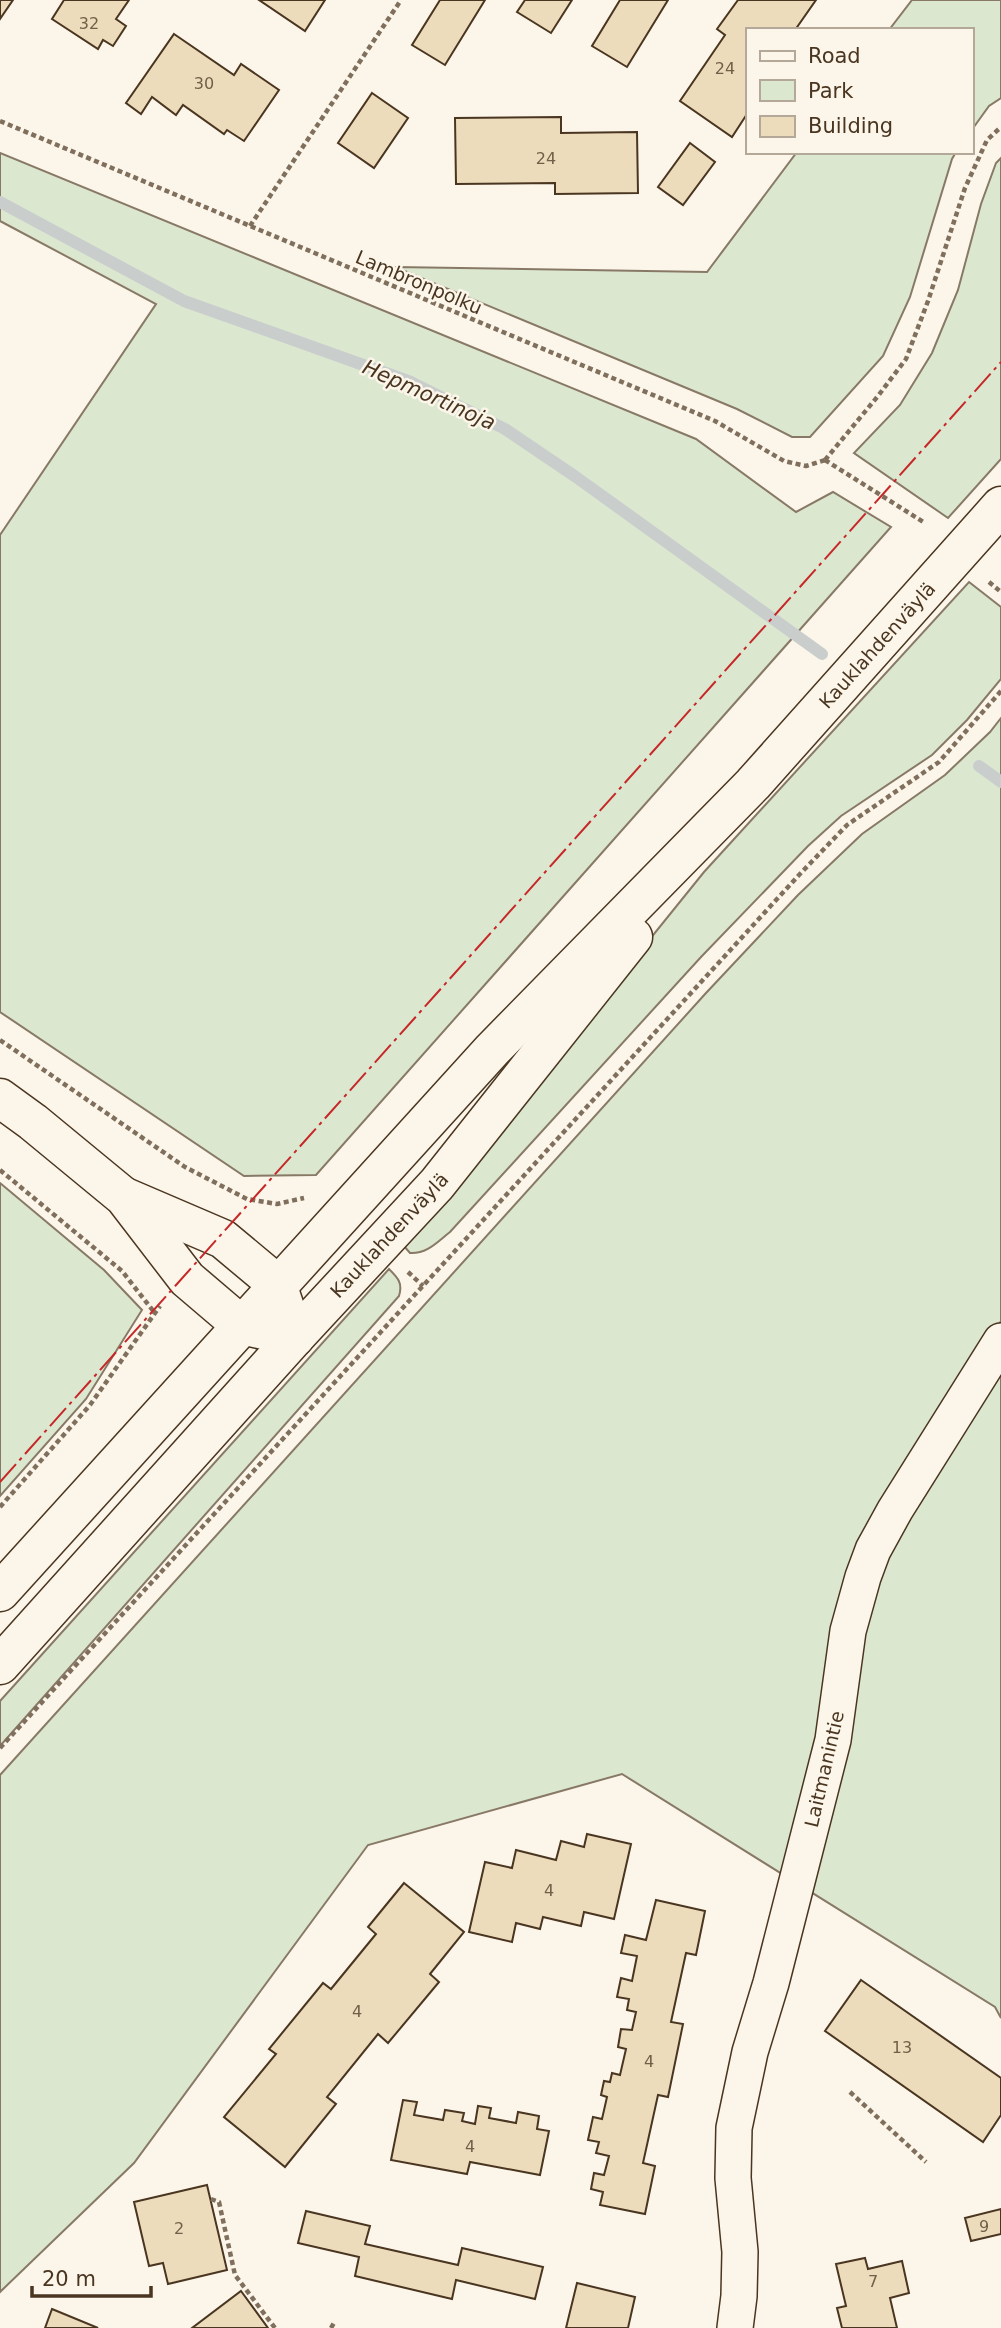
<svg xmlns="http://www.w3.org/2000/svg" width="1001" height="2328" font-family="'DejaVu Sans',sans-serif">
<style>
.green{fill:#dce7d0;stroke:#887966;stroke-width:2}
.lines{fill:none;stroke-linecap:round;stroke-linejoin:round}
.stream{stroke:#c9cecd;stroke-width:12}
.building{fill:#ecdcbc;stroke:#4a3520;stroke-width:2}
.minor-casing{stroke:#4a3520;stroke-width:38}
.tertiary-casing{stroke:#4a3520;stroke-width:41}
.primary-casing{stroke:#4a3520;stroke-width:41}
.path{stroke:#7f6f5c;stroke-width:4.5;stroke-dasharray:5 3.5;stroke-linecap:butt}
.minor{stroke:#fbf6e9;stroke-width:35}
.tertiary{stroke:#fbf6e9;stroke-width:38}
.primary{stroke:#fbf6e9;stroke-width:38}
.power{stroke:#c62828;stroke-width:2;stroke-dasharray:24 5 3.5 5;stroke-linecap:butt}
.labels{text-anchor:middle;stroke-width:5;stroke-linejoin:round;paint-order:stroke}
.number-label{font-size:16px;fill:#725f47}
.street-label{font-size:19px;fill:#4a3520;stroke:#fbf6e9}
.water-label{font-size:21px;font-style:italic;fill:#4a3520;stroke:#fbf6e9}
</style>
<rect width="100%" height="100%" fill="#fbf6e9"/>
<g class="green">
<polygon points="912,0 1001,0 1001,98 989,106 971,131 971,30 889,30"/>
<polygon points="797,152 956,152 952,159 910,297 883,356 810,437 792,437 737,409 395,267 707,272"/>
<polygon points="0,153 696,439 796,512 833,492 891,527 316,1175 244,1176 0,1012 0,535 156,304 0,221"/>
<polygon points="1001,158 1001,459 948,518 854,453 900,405 932,353 958,290 981,204 996,163"/>
<path d="M969,582L1001,607V679L967,720L932,755L841,816L808,846L701,957L450,1232C437,1242 427,1254 410,1253L403,1245L704,872Z"/>
<polygon points="1001,718 1001,1321 875,1519 995,1374 1001,1377 1001,2018 995,2007 622,1774 368,1845 134,2163 0,2292 0,1775 706,993 798,895 862,834 945,775 990,732"/>
<polygon points="0,1183 104,1270 142,1310 86,1399 0,1496"/>
<path d="M389,1269C398,1278 403,1283 399,1296L0,1746V1701Z"/>
</g>
<g class="lines">
<g class="stream">
<polyline points="0,202 184,301 411,382 505,429 576,477 822,654"/>
<polyline points="979,766 1001,782"/>
</g>
</g>
<g class="building">
<polygon points="0,0 13,0 0,19"/>
<polygon points="64,0 129,0 116,19 126,26 113,46 103,40 98,49 52,19"/>
<polygon points="259,0 325,0 305,31"/>
<polygon points="440,0 485,0 445,65 412,45"/>
<polygon points="525,0 572,0 551,33 517,12"/>
<polygon points="620,0 668,0 627,67 592,46"/>
<polygon points="738,0 816,0 795,30 747,30 747,114 732,137 680,101 725,35 717,29"/>
<polygon points="174,34 234,75 241,64 279,90 244,141 227,130 224,134 183,105 176,115 152,97 141,114 126,103"/>
<polygon points="372,93 408,118 374,168 338,143"/>
<polygon points="561,117 561,133 637,132 638,193 555,194 555,183 456,184 455,118"/>
<polygon points="690,143 715,162 683,205 658,187"/>
<polygon points="587,1834 631,1844 614,1919 584,1912 581,1926 543,1917 540,1929 516,1923 512,1942 469,1932 485,1862 512,1868 516,1850 556,1860 561,1841 584,1847"/>
<polygon points="404,1883 464,1932 430,1974 439,1982 388,2043 378,2034 327,2097 336,2104 285,2167 224,2117 276,2054 269,2049 323,1983 331,1989 376,1934 368,1927"/>
<polygon points="656,1900 705,1911 696,1955 686,1953 671,2022 683,2024 668,2097 658,2095 643,2163 655,2166 645,2214 600,2205 603,2192 591,2189 594,2173 604,2175 609,2156 596,2153 599,2142 588,2140 593,2117 602,2119 607,2097 601,2095 604,2081 610,2082 612,2073 620,2075 626,2049 618,2047 621,2029 632,2030 636,2012 627,2010 629,1999 617,1997 621,1978 632,1981 637,1956 621,1953 625,1935 646,1940"/>
<polygon points="861,1980 1001,2078 1001,2115 983,2142 825,2031"/>
<polygon points="403,2100 417,2102 414,2115 443,2120 445,2110 464,2113 462,2121 475,2124 478,2106 491,2108 489,2118 516,2123 518,2112 539,2116 537,2129 549,2131 540,2175 470,2162 467,2174 391,2160"/>
<polygon points="207,2185 227,2270 168,2284 163,2263 149,2266 134,2202"/>
<polygon points="1001,2209 1001,2234 971,2241 965,2218"/>
<polygon points="306,2211 370,2226 365,2244 458,2265 462,2248 543,2267 535,2299 456,2280 452,2299 355,2276 359,2257 298,2243"/>
<polygon points="865,2258 868,2269 902,2261 909,2293 890,2298 897,2328 842,2328 837,2308 846,2306 836,2264"/>
<polygon points="577,2283 635,2297 628,2328 566,2328"/>
<polygon points="241,2291 268,2328 192,2328"/>
<polygon points="52,2309 98,2328 45,2328"/>
</g>
<g class="lines">
<g class="minor-casing">
<polyline id="minor" points="735,2328 739,2296 740,2252 733,2178 734,2128 750,2052 771,1983 833,1740 848,1631 863,1577 873,1550 895,1510 1001,1341"/>
</g>
<g class="tertiary-casing">
<g id="tertiary">
<polyline points="0,1098 33,1122 124,1197 187,1279 241,1325 295,1337"/>
<polyline points="125,1197 223,1239 277,1284 295,1337"/>
</g>
</g>
<g class="primary-casing">
<g id="primary">
<polyline points="0,1592 492,1050 753,784 1001,506"/>
<polyline points="0,1665 295,1337 437,1184 633,937"/>
</g>
</g>
<g class="path">
<polyline points="0,121 715,421 784,461 806,466 825,460"/>
<polyline points="250,226 401,0"/>
<polyline points="825,460 878,396 906,359 928,301 965,188 987,140 1001,127"/>
<polyline points="825,460 925,523"/>
<polyline points="989,582 1001,592"/>
<polyline points="0,1040 185,1167 247,1199 277,1204 304,1198"/>
<polyline points="0,1170 122,1271 154,1312"/>
<polyline points="408,1272 423,1286"/>
<polyline points="0,1507 90,1405 160,1306"/>
<polyline points="0,1748 799,875 847,825 939,762 1001,691"/>
<polyline points="850,2092 926,2162"/>
<polyline points="211,2199 219,2202 235,2275 275,2328"/>
<polyline points="331,2328 335,2321"/>
</g>
<use href="#minor" class="minor"/>
<use href="#tertiary" class="tertiary"/>
<use href="#primary" class="primary"/>
<polyline class="power" points="0,1482 1001,362"/>
</g>
<g class="labels">
<g class="number-label">
<text x="89" y="29">32</text>
<text x="725" y="74">24</text>
<text x="204" y="89">30</text>
<text x="546" y="164">24</text>
<text x="549" y="1896">4</text>
<text x="357" y="2017">4</text>
<text x="902" y="2053">13</text>
<text x="649" y="2067">4</text>
<text x="470" y="2152">4</text>
<text x="984" y="2232">9</text>
<text x="179" y="2234">2</text>
<text x="873" y="2287">7</text>
</g>
<g class="street-label">
<text transform="translate(419 282) rotate(23)" y="7">Lambronpolku</text>
<text transform="translate(877 645) rotate(-48)" y="7">Kauklahdenväylä</text>
<text transform="translate(389 1235) rotate(-47)" y="7">Kauklahdenväylä</text>
<text transform="translate(824 1769) rotate(-77)" y="7">Laitmanintie</text>
</g>
<g class="water-label">
<text transform="translate(429 395) rotate(24)" y="7">Hepmortinoja</text>
</g>
</g>
<rect x="746" y="28" width="228" height="126" fill="#fbf6e9" stroke="#b4a999" stroke-width="2"/>
<rect x="760" y="51" width="35" height="10" fill="#fbf6e9" stroke="#b4a999" stroke-width="2"/>
<text x="808" y="63" font-size="21" fill="#4a3520">Road</text>
<rect x="760" y="80" width="35" height="21" fill="#dce7d0" stroke="#b4a999" stroke-width="2"/>
<text x="808" y="98" font-size="21" fill="#4a3520">Park</text>
<rect x="760" y="116" width="35" height="21" fill="#ecdcbc" stroke="#b4a999" stroke-width="2"/>
<text x="808" y="133" font-size="21" fill="#4a3520">Building</text>
<path d="M32 2286v10h119v-10" fill="none" stroke="#4a3520" stroke-width="3.5"/>
<text x="42" y="2286" font-size="21" fill="#4a3520" stroke="#fbf6e9" stroke-width="5" paint-order="stroke">20 m</text>
</svg>
